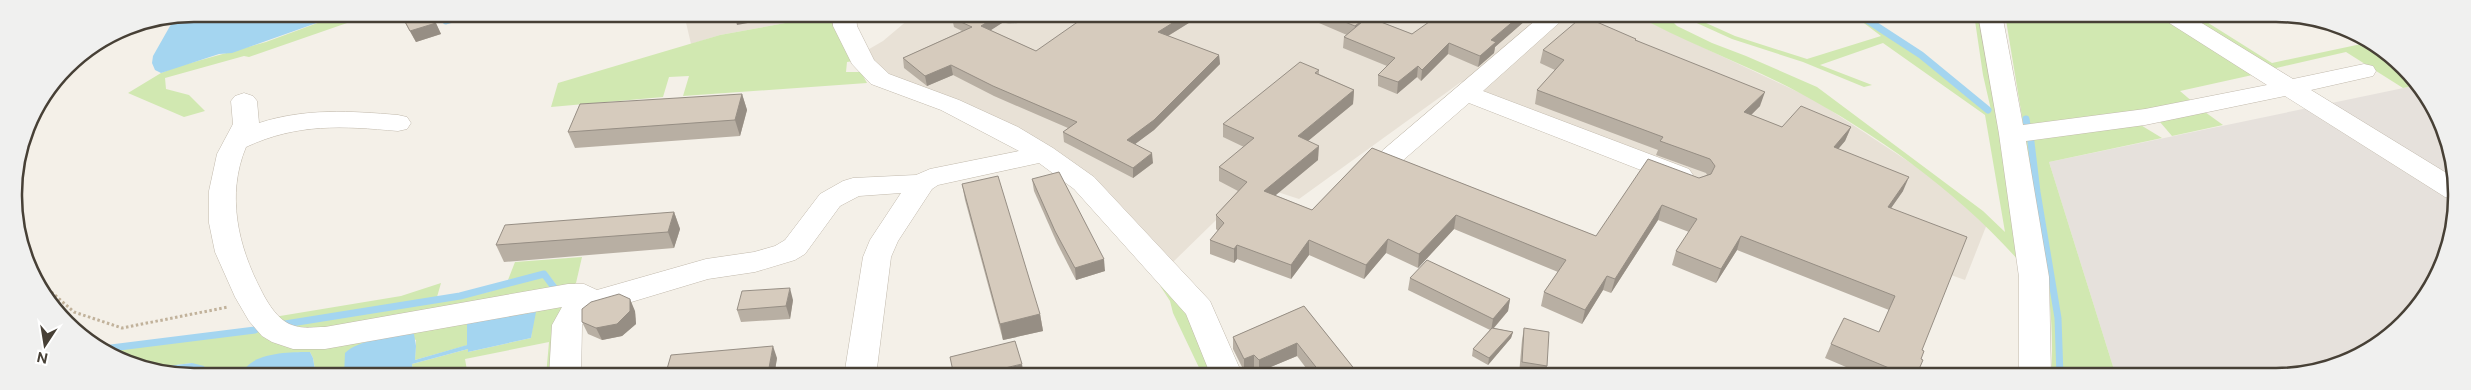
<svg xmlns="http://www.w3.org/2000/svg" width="2471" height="390" font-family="'Public Sans',sans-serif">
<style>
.residential{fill:#e8e1d6}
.industrial{fill:#e6e1dc}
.green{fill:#d1e8b1}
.water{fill:#a4d5f0}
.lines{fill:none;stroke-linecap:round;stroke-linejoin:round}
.stream{stroke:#a4d5f0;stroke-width:7}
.minor-casing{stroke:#c2baad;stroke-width:1}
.path{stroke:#c1b29b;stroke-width:3;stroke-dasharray:2.5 2.5;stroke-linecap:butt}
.minor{fill:#fff;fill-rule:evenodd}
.wall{fill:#b8afa3}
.shaded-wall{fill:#968e84}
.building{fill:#d6cbbd;stroke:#968e84}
.rim{fill:none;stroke:#474036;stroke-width:2.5}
</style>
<rect width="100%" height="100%" fill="#f4f0e8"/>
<g class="residential">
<polygon points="684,14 835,14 720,35 691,44"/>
<polygon points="915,14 1632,14 1815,100 1929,175 1987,224 1965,280 1883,251 1461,82 1299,199 1253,184 1171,264 1093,183 889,79 864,52 883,41"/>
</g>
<polygon class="industrial" points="2418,85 2448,137 2457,207 2439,275 2404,323 2346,362 2288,376 2116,376 2049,162"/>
<g class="green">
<polygon points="342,14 373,14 249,57 244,56 165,78 166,89 189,95 205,111 184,117 128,93 161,73 176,67 266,42"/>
<polygon points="835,14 834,19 854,61 847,62 846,72 861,72 867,83 683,96 689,76 669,77 663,97 551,107 558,83 720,35"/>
<path d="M1634,14H1665L1677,26L1712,43L1746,56L1817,87L1983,211L2005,232L1985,115L1883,43L1820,65L1872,85L1864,87L1803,62L1732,39L1677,14H1686L1735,36L1807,59L1881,36L1852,14H1855L1919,56L1989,112L1991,110L1983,75L1974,14H1985L2019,261C1957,191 1878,135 1796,91C1743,63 1686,43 1634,14Z"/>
<polygon points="2005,14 2163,14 2257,74 2180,91 2194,103 2024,129"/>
<polygon points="2184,14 2194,14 2272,63 2366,43 2412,76 2418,85 2403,88 2346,52 2272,69"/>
<polygon points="2205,112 2223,125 2172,136 2160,122"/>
<polygon points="2139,124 2162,138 2049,162 2116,376 2061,376 2060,318 2038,192 2032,139"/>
<path d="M2029,139L2035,191L2056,317L2058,376H2051C2057,301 2036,216 2025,142Z"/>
<polygon points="582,257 576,283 569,288 558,287 546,272 508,280 515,262"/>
<polygon points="542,275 552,288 328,332 283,326 460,298 488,292"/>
<polygon points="441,283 437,297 279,324 274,317 401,296"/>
<polygon points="1159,284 1193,313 1217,376 1203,376 1173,313 1170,301"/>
<polygon points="569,299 559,376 546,376 549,342 465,359 468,376 413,376 412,364 468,349 468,352 531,338 535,310 468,345 415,360 416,340 404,335 363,343 343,372 344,376 316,376 313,358 310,352 292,353 242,373 242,376 207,376 192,363 152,368 115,357 105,350 259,331 277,342"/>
</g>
<g class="water">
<polygon points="195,14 342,14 232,53 219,54 161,73 155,70 152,63 153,56 170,26 177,17"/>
<path d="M536,312L531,338L468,352V349L412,364L413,376H344L345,353C357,340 396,335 414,334L416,346L415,360L467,345V323Z"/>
<path d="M310,352L313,358L316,376H242C247,352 291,352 310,352Z"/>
<polygon points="192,363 204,366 207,376 183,376 152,368"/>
</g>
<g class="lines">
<g class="stream">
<polyline points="1858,14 1921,55 1988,110"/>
<polyline points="446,21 471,14"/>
<polyline points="2026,119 2027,125"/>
<polyline points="2030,134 2037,192 2058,318 2060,376"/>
<polyline points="285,324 460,296 544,274 556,290"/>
<polyline points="103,349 255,330"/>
</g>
<g class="minor-casing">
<g id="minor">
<path d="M832,14H856L857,26L874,60L889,74L959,100L1018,127L1053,148L1094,177L1210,301L1243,376H1211L1186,314L1074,189L1039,163L938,185L932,189L898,241L891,257L876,376H844L863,257L870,240L901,193L859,196L840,206L805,254L795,260L755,272L708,279L588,315L582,325L581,376H549L552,325L562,307L325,349H293L272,342L262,336L249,321L235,297L215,252L209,223V191L217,154L233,124L231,101L235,96L244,93L253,96L257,101L259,123C305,108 351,111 398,115L407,117L411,123L407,129L398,131C342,126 298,123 246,147C226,195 238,246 261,290C268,304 279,322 295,326C304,329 315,327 325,327L568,284H584L597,290L706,259L754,252L775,246L785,240L820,194L843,181L853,178L916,175L930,169L1019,151L941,110L871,84L852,64L833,26Z"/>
<path d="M1002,14H1029C1022,23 1014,25 1004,22L1000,17Z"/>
<polygon points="1543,14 1569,14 1483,91 1689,169 1693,175 1689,181 1679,184 1669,181 1469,103 1401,162 1392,164 1383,162 1379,156 1383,150"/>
<polygon points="1978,14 2002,14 2023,125 2145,109 2267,85 2163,19 2159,14 2187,14 2293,79 2364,64 2373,66 2376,71 2373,76 2311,90 2453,177 2456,200 2445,197 2285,96 2145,125 2026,141 2049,277 2051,376 2019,376 2019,277 1999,134"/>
</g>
</g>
<g class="path">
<polyline points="27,259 32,259 31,267"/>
<polyline points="40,282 74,312 122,328 228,307"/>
</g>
<use href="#minor" class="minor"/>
</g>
<g class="wall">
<polygon points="400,14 431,14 441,34 416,42"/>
<polygon points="1121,14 1191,14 1192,21 1168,36 1219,55 1220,64 1154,130 1135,144 1153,163 1133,178 1064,142 1063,132 1068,128 994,96 953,75 927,86 904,68 903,58 962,31 954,27 952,18 1002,23 990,30 1036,51"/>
<polygon points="1312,14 1382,14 1376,20 1412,34 1444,20 1451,14 1533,14 1495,47 1494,53 1478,67 1448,54 1421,81 1417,77 1397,94 1378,86 1378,75 1387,66 1343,48 1344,37 1347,35 1312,20"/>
<polygon points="1636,39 1636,40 1760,106 1751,115 1782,127 1851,127 1845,141 1838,149 1903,191 1891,208 1922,350 1921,359 1916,376 1867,376 1825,358 1831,344 1879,332 1889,310 1737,250 1716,283 1672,265 1676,251 1689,232 1658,220 1611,293 1603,290 1582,324 1541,306 1544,292 1558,272 1454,229 1418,268 1386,253 1364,279 1309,255 1291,279 1237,259 1234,263 1210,254 1210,240 1218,231 1216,229 1216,215 1238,191 1219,181 1219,167 1244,147 1223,137 1223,124 1319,70 1319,74 1354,90 1353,104 1308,141 1318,160 1275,195 1312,210 1372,148 1596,236 1699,178 1707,175 1706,173 1656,155 1658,150 1535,104 1537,90 1555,70 1540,63 1543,50"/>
<polygon points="742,94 747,110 740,136 575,148 568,132"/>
<polygon points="1032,179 1105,271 1076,280 1057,243 1034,191"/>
<polygon points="962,184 1040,314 1043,331 1003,340 965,200"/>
<polygon points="674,212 680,229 674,248 504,262 496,245"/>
<polygon points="1410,278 1510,299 1508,311 1494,328 1513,332 1511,338 1488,365 1472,356 1473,349 1490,330 1408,290"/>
<polygon points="793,300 790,319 741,322 737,310"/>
<polygon points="1304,306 1360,376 1312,376 1297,356 1259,372 1254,367 1244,371 1233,349 1233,337"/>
<polygon points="635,311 636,324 622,336 602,340 588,334 582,322"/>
<polygon points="1524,328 1547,366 1545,376 1529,376 1519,374 1522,340"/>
<polygon points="777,358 774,376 665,376"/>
</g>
<g class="shaded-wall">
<polygon points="734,14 779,14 780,17 737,25"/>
<polygon points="998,14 1001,14 1002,23 982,36 981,26"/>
<polygon points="1187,14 1191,14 1192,21 1158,42 1158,32"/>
<polygon points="1370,14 1382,14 1354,38 1355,26"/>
<polygon points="1522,14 1533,14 1495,47 1494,53 1478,67 1480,56 1491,40"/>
<polygon points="436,23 441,34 416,42 410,31"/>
<polygon points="1449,43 1448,54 1421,81 1422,70"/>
<polygon points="1219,55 1220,64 1154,130 1127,150 1127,140"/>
<polygon points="951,65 953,75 927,86 925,76"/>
<polygon points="1418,66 1417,77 1397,94 1398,82"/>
<polygon points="1354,90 1353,104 1297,150 1298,136"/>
<polygon points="1765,92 1760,106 1740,126 1744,112"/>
<polygon points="742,94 747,110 740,136 735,120"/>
<polygon points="1851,127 1845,141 1828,161 1834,147"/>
<polygon points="1319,146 1318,160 1264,205 1264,191"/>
<polygon points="1152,153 1153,163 1133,178 1133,168"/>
<polygon points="1909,177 1903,191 1882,221 1888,207"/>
<polygon points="1662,205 1658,220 1611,293 1615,279"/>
<polygon points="674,212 680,229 674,248 668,232"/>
<polygon points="1456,215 1454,229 1418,268 1419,254"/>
<polygon points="1741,236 1737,250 1716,283 1721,269"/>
<polygon points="1388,239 1386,253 1364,279 1366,265"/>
<polygon points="1309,240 1309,255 1291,279 1291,265"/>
<polygon points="1237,245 1237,259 1234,263 1234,249"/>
<polygon points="1104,259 1105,271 1076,280 1075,268"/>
<polygon points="1607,276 1603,290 1582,324 1585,310"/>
<polygon points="790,288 793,300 790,319 786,306"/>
<polygon points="630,299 635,311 636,324 622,336 602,340 596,328"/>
<polygon points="1510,299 1508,311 1491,331 1493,319"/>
<polygon points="1040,314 1043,331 1003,340 1000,324"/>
<polygon points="1513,332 1511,338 1488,365 1489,358"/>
<polygon points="1297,343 1297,356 1259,372 1259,360"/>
<polygon points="773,346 777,358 774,376 771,376 769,368"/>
<polygon points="1254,355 1254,367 1244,371 1244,359"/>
<polygon points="1022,364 1024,376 971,376"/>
</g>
<g class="building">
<polygon points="401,14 431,14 436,23 410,31"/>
<polygon points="960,14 1000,14 981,26 1036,51 1089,14 1120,15 1121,14 1187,14 1158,32 1219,55 1154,120 1127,140 1152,153 1133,168 1063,132 1077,122 993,86 951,65 925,76 903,58 972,27 952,18"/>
<polygon points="1325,14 1370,14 1355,26"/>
<polygon points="1451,14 1522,14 1491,40 1496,42 1480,56 1449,43 1422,70 1418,66 1398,82 1378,75 1395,58 1344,37 1368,17 1412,34 1436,17 1444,20"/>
<polygon points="1583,16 1636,39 1635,40 1765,92 1744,112 1782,127 1801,106 1851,127 1834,147 1909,177 1888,207 1967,237 1922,350 1924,351 1921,359 1923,360 1916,376 1900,376 1888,371 1889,368 1831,344 1844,318 1879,332 1895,296 1741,236 1721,269 1676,251 1697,219 1662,205 1615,279 1607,276 1585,310 1544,292 1566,260 1456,215 1419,254 1388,239 1366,265 1309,240 1291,265 1237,245 1234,249 1210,240 1224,223 1216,215 1247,182 1219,167 1254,138 1223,124 1300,62 1319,70 1315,73 1354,90 1298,136 1319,146 1264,191 1312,210 1372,148 1596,236 1648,159 1699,178 1711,174 1715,166 1710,159 1660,141 1663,137 1537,90 1564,60 1543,50"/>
<polygon points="742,94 735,120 568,132 580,104"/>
<polygon points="1059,172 1104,259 1075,268 1055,231 1032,179"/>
<polygon points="998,176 1040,314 1000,324 962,184"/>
<polygon points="674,212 668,232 496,245 505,225"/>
<polygon points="1427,260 1510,299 1493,319 1410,278"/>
<polygon points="790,288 786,306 737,310 742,291"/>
<polygon points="619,294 630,299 630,311 617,324 596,328 582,322 582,309 591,302"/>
<polygon points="1304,306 1360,376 1323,376 1297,343 1259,360 1254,355 1244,359 1233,337"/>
<polygon points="1492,328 1513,332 1489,358 1473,349"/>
<polygon points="1524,328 1549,332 1547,366 1522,362"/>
<polygon points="1015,341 1022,364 971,376 954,376 950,357"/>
<polygon points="773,346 769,368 681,376 665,376 671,355"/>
</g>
<path d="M0 0H2471V390H0ZM194 22H2276A172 172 0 0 1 2448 194V196A172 172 0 0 1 2276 368H194A172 172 0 0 1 22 196V194A172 172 0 0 1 194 22Z" fill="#f0f0ef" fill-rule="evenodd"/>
<path class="rim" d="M194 22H2276A172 172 0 0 1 2448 194V196A172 172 0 0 1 2276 368H194A172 172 0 0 1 22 196V194A172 172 0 0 1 194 22Z"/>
<g transform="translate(45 345) rotate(192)" stroke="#ffffff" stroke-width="4" paint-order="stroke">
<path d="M0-4L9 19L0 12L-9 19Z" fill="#474036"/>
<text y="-8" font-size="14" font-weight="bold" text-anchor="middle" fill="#474036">N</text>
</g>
</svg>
